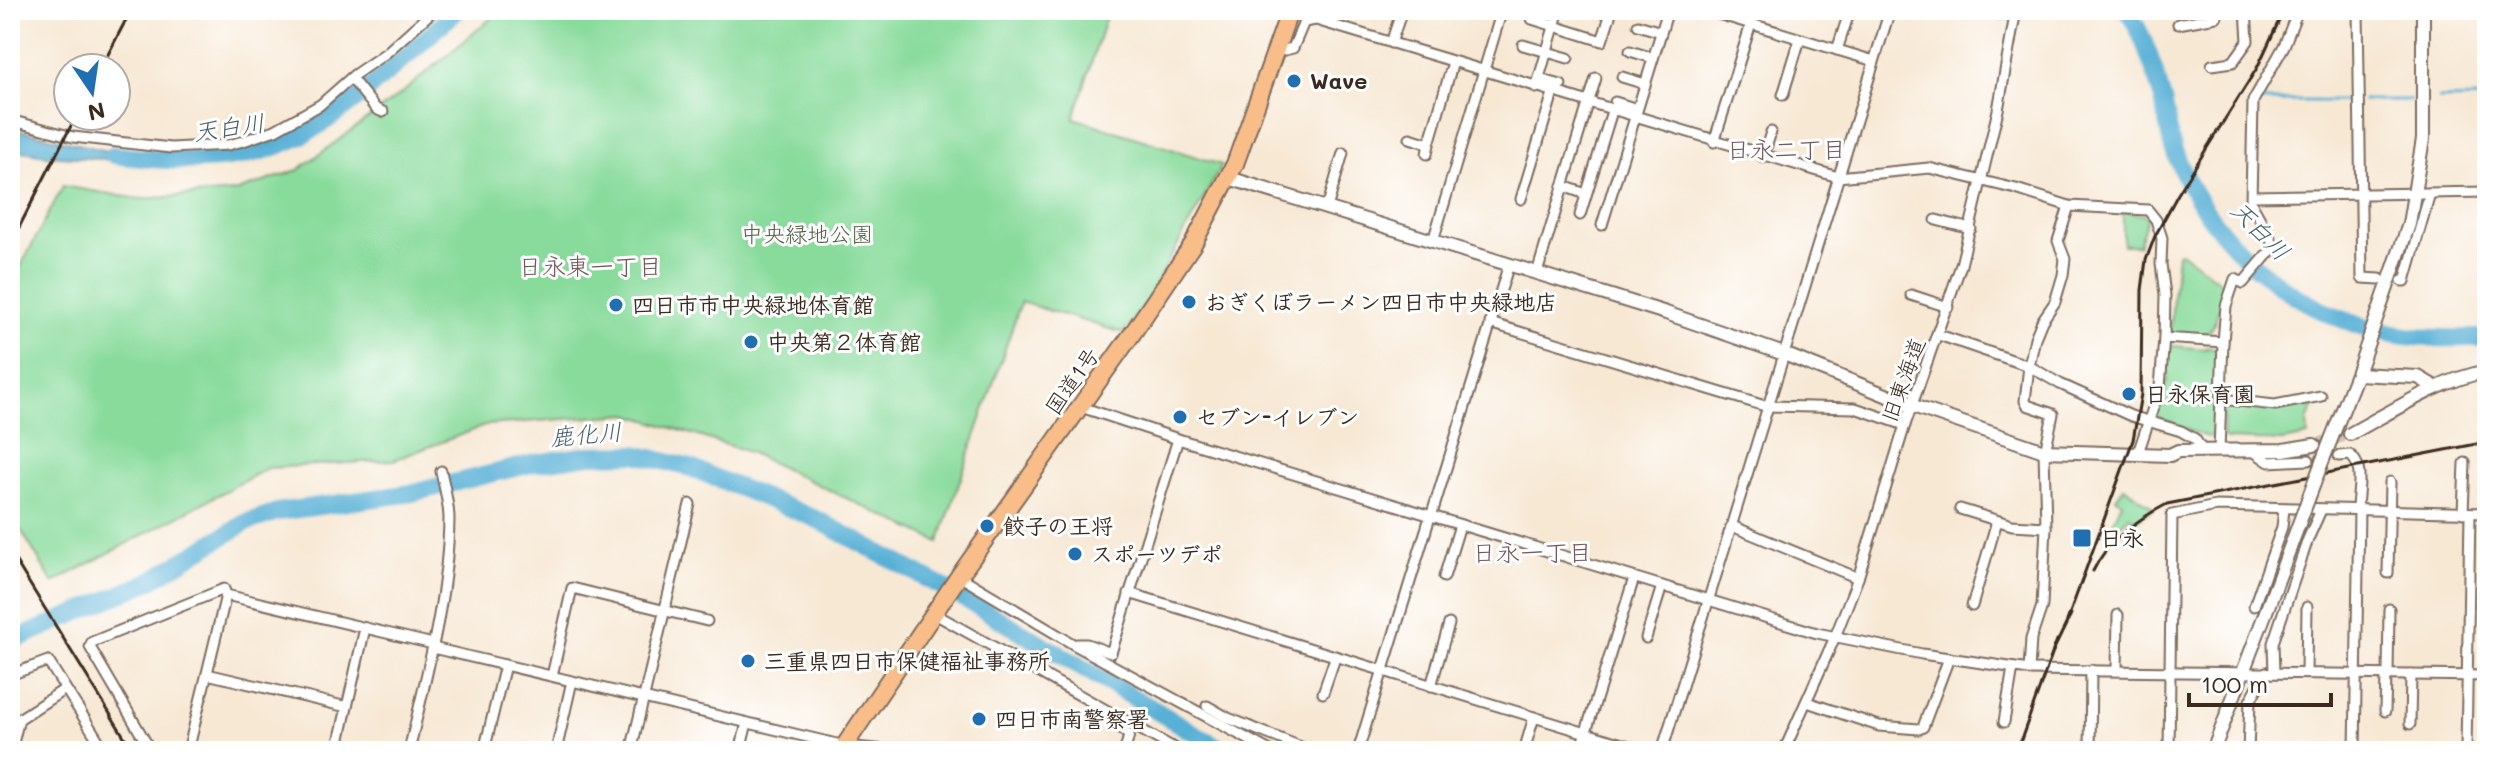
<svg xmlns="http://www.w3.org/2000/svg" width="2497" height="761" font-family="Mali,'Klee One',sans-serif">
<style>
.green{fill:#89db9c;stroke:#62825d;stroke-width:2}
.water{fill:#59b0d6;stroke:#4a6d7a;stroke-width:2}
.lines{fill:none;stroke-linecap:round;stroke-linejoin:round}
.stream{stroke:#59b0d6;stroke-width:3}
.river{stroke:#59b0d6;stroke-width:18}
.tertiary-tunnel{stroke:#d1c2b0;stroke-width:12;stroke-dasharray:12 6;stroke-linecap:butt}
.minor-casing{stroke:#7d6c5e;stroke-width:13}
.tertiary-casing{stroke:#7d6c5e;stroke-width:16}
.trunk-casing{stroke:#7d6c5e;stroke-width:20}
.minor{stroke:#fff;stroke-width:9}
.tertiary{stroke:#fff;stroke-width:12}
.trunk{stroke:#f8bd89;stroke-width:16}
.rail{stroke:#3b2a1e;stroke-width:3}
.tertiary-bridge-casing{stroke:#7d6c5e;stroke-width:16;stroke-linecap:butt}
.tertiary-bridge{stroke:#fff;stroke-width:12}
.poi-dot{fill:#1f6fb2;stroke:#fff;stroke-width:3}
.labels{text-anchor:middle;stroke-width:6;stroke-linejoin:round;paint-order:stroke}
.poi-label{font-size:22px;font-weight:bold;fill:#3b2a1e;stroke:#fff;text-anchor:start}
.park-label{font-size:22px;fill:#525f44;stroke:#fff}
.street-label{font-size:22px;fill:#3b2a1e;stroke:#fff}
.water-label{font-size:24px;font-style:italic;fill:#476068;stroke:#fff}
.neighbourhood-label{font-size:24px;fill:#73585d;stroke:#fff}
</style>
<rect width="100%" height="100%" fill="#fff"/>
<filter id="ink" filterUnits="userSpaceOnUse"><feTurbulence type="fractalNoise" baseFrequency=".0125" numOctaves="2"/><feDisplacementMap in="SourceGraphic" scale="16" xChannelSelector="R" yChannelSelector="G"/><feConvolveMatrix kernelMatrix="1 2 1 2 8 2 1 2 1" color-interpolation-filters="sRGB"/></filter>
<filter id="wash" filterUnits="userSpaceOnUse"><feTurbulence type="fractalNoise" baseFrequency=".006" numOctaves="4" result="noise"/><feDisplacementMap in="SourceGraphic" scale="32" xChannelSelector="R" yChannelSelector="G"/><feGaussianBlur stdDeviation="1.8" result="paint"/><feColorMatrix in="noise" values="0 0 0 0 0 0 0 0 0 0 0 0 0 0 0 0 0 1.4 0 .05"/><feComposite in="paint" operator="in"/></filter>
<g filter="url(#wash)">
<rect width="100%" height="100%" fill="#f7e8d4"/>
<g class="green">
<polygon points="501,10 1108,10 1074,118 1222,165 1143,307 1123,333 1021,302 939,542 749,452 628,414 487,425 394,460 268,468 53,583 10,512 10,287 63,186 140,199 235,192 298,170 402,93"/>
<polygon points="2123,211 2148,216 2138,245 2123,245"/>
<polygon points="2181,252 2226,286 2214,324 2203,337 2170,334 2177,253"/>
<path d="M2172,346L2206,349V347L2219,350L2214,433L2210,437C2192,435 2178,423 2160,419L2156,413L2168,378V350Z"/>
<polygon points="2311,402 2314,406 2307,421 2308,436 2282,441 2226,439 2223,435 2224,405 2227,403 2273,409"/>
<polygon points="2124,487 2154,508 2136,521 2130,516 2115,529 2111,527 2122,502 2116,498"/>
</g>
<polygon class="water" points="10,129 25,131 157,163 46,155 10,149"/>
<g class="lines">
<g class="stream">
<polyline points="2438,99 2487,98"/>
<polyline points="2363,100 2410,100"/>
<polyline points="2256,101 2352,101"/>
</g>
<g class="river">
<path d="M2127,10C2145,37 2154,69 2163,100C2167,116 2168,133 2173,148C2209,248 2307,326 2414,337C2438,339 2463,338 2487,338"/>
<path d="M114,155C170,162 230,166 283,144C342,121 409,52 458,10"/>
<polyline points="10,642 148,582 245,523 277,512 412,493 535,463 590,455 635,454 691,468 816,519 965,599 1225,751"/>
</g>
</g>
</g>
<g filter="url(#ink)">
<g class="lines">
<polyline class="tertiary-tunnel" points="2314,445 2350,434"/>
<g class="minor-casing">
<g id="minor">
<polyline points="1596,10 1610,14"/>
<polyline points="1705,10 1874,61"/>
<polyline points="1967,10 2015,16"/>
<polyline points="2358,10 2362,278 2380,279"/>
<polyline points="1532,19 1602,41 1612,10"/>
<polyline points="2178,24 2216,17 2220,10"/>
<polyline points="1638,25 1661,32"/>
<polyline points="1391,43 1402,10"/>
<polyline points="1523,45 1568,58"/>
<polyline points="1837,50 1850,10"/>
<polyline points="1630,51 1653,58"/>
<polyline points="1276,52 1293,48 1304,22 1316,20 1838,177 1929,168 2016,189 2069,206 2148,210 2156,220 2162,238 2161,264 2165,295 2164,338"/>
<polyline points="2212,65 2233,62 2248,41 2246,10"/>
<polyline points="1622,77 1645,84"/>
<polyline points="351,78 376,109 383,112"/>
<polyline points="1539,79 1561,85"/>
<polyline points="1536,88 1559,10"/>
<polyline points="1783,95 1800,39"/>
<polyline points="1615,102 1637,109"/>
<polyline points="1588,104 1596,78"/>
<polyline points="10,120 73,137 171,148 228,145 243,141 275,130 320,105 354,75 386,53 434,10"/>
<polyline points="1410,138 1429,144 1427,154"/>
<polyline points="1714,142 1751,24"/>
<polyline points="1429,144 1453,62"/>
<polyline points="1763,157 1771,132"/>
<polyline points="1563,186 1586,194"/>
<polyline points="2252,196 2487,192"/>
<polyline points="1521,199 1553,93"/>
<polyline points="1327,208 1343,153"/>
<polyline points="1580,215 1612,111"/>
<polyline points="1936,220 1971,229"/>
<polyline points="1602,225 1668,10"/>
<polyline points="1433,241 1502,10"/>
<polyline points="1537,273 1588,104"/>
<polyline points="2402,281 2405,281 2430,193"/>
<polyline points="1911,295 1948,307"/>
<polyline points="1490,323 1765,406 1855,408 1905,425"/>
<polyline points="1939,335 2029,366 2060,384 2131,416 2181,431 2195,439 2202,450"/>
<polyline points="2221,399 2275,405 2321,396"/>
<polyline points="1081,407 1178,439 1817,633 1922,654 2029,670 2031,639 2042,606 2046,527 2044,451"/>
<polyline points="2219,451 2223,342"/>
<polyline points="2253,451 2269,462 2309,460"/>
<polyline points="2045,452 2053,414 2027,405 2025,401 2029,366 2035,338 2042,321 2055,302 2063,275 2065,259 2058,241 2069,206"/>
<polyline points="2138,453 2160,387 2164,338 2223,342 2226,306 2235,279 2243,283 2273,248 2271,239 2251,203 2253,101 2284,46 2298,10"/>
<path d="M2339,456L2350,455C2365,466 2357,492 2357,510"/>
<polyline points="1960,509 2012,525 2046,527"/>
<polyline points="2463,513 2465,463"/>
<polyline points="1431,517 1509,264"/>
<polyline points="1732,526 1858,578"/>
<polyline points="2388,573 2390,482"/>
<polyline points="959,576 1073,644 1270,751"/>
<polyline points="1444,577 1460,525"/>
<polyline points="1129,593 1645,751"/>
<polyline points="1972,606 1997,521"/>
<polyline points="2254,606 2282,527 2284,509"/>
<polyline points="935,614 1179,751"/>
<polyline points="1646,638 1662,586"/>
<polyline points="1077,644 1087,644 1111,653 1178,439"/>
<polyline points="433,648 845,746 896,751"/>
<polyline points="2029,670 2487,676"/>
<polyline points="2117,670 2118,615"/>
<polyline points="2274,673 2273,643 2308,539 2321,510"/>
<polyline points="2306,673 2307,607"/>
<polyline points="207,674 347,707"/>
<polyline points="10,675 48,661 105,751"/>
<polyline points="2388,675 2389,609"/>
<polyline points="552,676 572,588 707,621"/>
<polyline points="1431,686 1449,624"/>
<polyline points="1323,693 1335,658"/>
<polyline points="1807,702 1879,726 1919,729 1923,727 1949,658"/>
<polyline points="1096,706 1102,715 1129,735 1125,751"/>
<polyline points="1207,706 1228,718 1311,751"/>
<polyline points="2385,711 2386,675"/>
<polyline points="2004,722 2013,668"/>
<polyline points="2410,724 2411,675"/>
<polyline points="11,751 19,719 65,689"/>
<polyline points="151,751 90,647 92,642 224,589 226,595"/>
<polyline points="188,751 226,595 433,644"/>
<polyline points="337,751 365,628"/>
<path d="M409,751C426,676 448,597 449,519C449,504 444,486 441,471"/>
<polyline points="484,751 505,665"/>
<polyline points="556,751 572,681"/>
<polyline points="631,751 690,504"/>
<polyline points="740,751 747,723"/>
<polyline points="1358,751 1430,517"/>
<polyline points="1524,751 1534,717"/>
<polyline points="1580,751 1634,578"/>
<polyline points="1662,751 1890,10"/>
<polyline points="1784,751 1835,637 1858,578 1905,425 1961,265 1998,110 2016,10"/>
<polyline points="2090,751 2091,670"/>
<polyline points="2169,751 2172,515 2216,506 2487,513"/>
<polyline points="2248,751 2250,701 2266,672"/>
<polyline points="2355,751 2359,510"/>
<polyline points="2466,751 2470,513"/>
</g>
</g>
<g class="tertiary-casing">
<g id="tertiary">
<polyline points="1229,178 1666,313 1784,354 1913,406 2044,451 2170,455 2178,451 2283,450 2314,445"/>
<polyline points="2357,374 2418,377 2435,387"/>
<path d="M2350,434C2395,410 2437,381 2487,371"/>
<polyline points="2322,462 2357,374 2409,224 2423,139 2423,10"/>
<polyline points="2213,751 2275,588"/>
</g>
</g>
<g class="trunk-casing">
<polyline id="trunk" points="841,751 959,576 1132,334 1193,244 1235,164 1290,10"/>
</g>
<use href="#minor" class="minor"/>
<use href="#tertiary" class="tertiary"/>
<use href="#trunk" class="trunk"/>
<g class="rail">
<polyline points="101,68 131,10"/>
<polyline points="10,245 76,116"/>
<polyline points="10,552 133,751"/>
<path d="M2093,571C2107,541 2138,519 2167,504L2487,442"/>
<polyline points="2067,621 2133,440 2141,394 2142,290 2146,260 2155,236 2178,194 2257,68 2284,10"/>
<polyline points="2053,651 2071,614"/>
<polyline points="2017,751 2057,640"/>
</g>
<g class="tertiary-bridge-casing">
<polyline id="tertiary-bridge" points="2275,588 2322,462"/>
</g>
<use href="#tertiary-bridge" class="tertiary-bridge"/>
</g>
</g>
<g class="poi-dot">
<circle cx="1294" cy="81" r="8"/>
<circle cx="1189" cy="302" r="8"/>
<circle cx="616" cy="305" r="8"/>
<circle cx="751" cy="342" r="8"/>
<circle cx="2129" cy="394" r="8"/>
<circle cx="1180" cy="417" r="8"/>
<circle cx="987" cy="526" r="8"/>
<rect x="2072" y="528" width="20" height="20" rx="4"/>
<circle cx="1075" cy="554" r="8"/>
<circle cx="748" cy="661" r="8"/>
<circle cx="979" cy="719" r="8"/>
</g>
<g class="labels">
<g class="poi-label">
<text x="1310" y="89">Wave</text>
<text x="1205" y="310">おぎくぼラーメン四日市中央緑地店</text>
<text x="632" y="313">四日市市中央緑地体育館</text>
<text x="767" y="350">中央第２体育館</text>
<text x="2145" y="402">日永保育園</text>
<text x="1196" y="425">セブン-イレブン</text>
<text x="1003" y="534">餃子の王将</text>
<text x="2100" y="546">日永</text>
<text x="1091" y="562">スポーツデポ</text>
<text x="764" y="669">三重県四日市保健福祉事務所</text>
<text x="995" y="727">四日市南警察署</text>
</g>
<g class="park-label">
<text x="807" y="242">中央緑地公園</text>
</g>
<g class="street-label">
<text transform="translate(1903 380) rotate(-70)" y="8">旧東海道</text>
<text transform="translate(1072 381) rotate(-55)" y="8">国道1号</text>
</g>
<g class="water-label">
<text transform="translate(229 128) rotate(-8)" y="8">天白川</text>
<text transform="translate(2260 231) rotate(45)" y="8">天白川</text>
<text transform="translate(586 435) rotate(-5)" y="8">鹿化川</text>
</g>
<g class="neighbourhood-label">
<text x="1786" y="158">日永二丁目</text>
<text x="590" y="275">日永東一丁目</text>
<text x="1532" y="561">日永一丁目</text>
</g>
</g>
<rect width="2497" height="761" fill="none" stroke="#fff" stroke-width="40"/>
<g transform="translate(92 92) rotate(167)"><circle r="38" fill="#ffffff" stroke="#b1aaa5" stroke-width="2"/>
<path d="M0-6L14 30L0 20L-14 30Z" fill="#1f6fb2"/>
<text y="-12" font-size="22" font-weight="bold" text-anchor="middle" fill="#3b2a1e">N</text>
</g>
<path d="M2189 693v12h142v-12" fill="none" stroke="#3b2a1e" stroke-width="4"/>
<text x="2201" y="693" font-size="24" fill="#3b2a1e" stroke="#ffffff" stroke-width="6" paint-order="stroke">100 m</text>
</svg>
